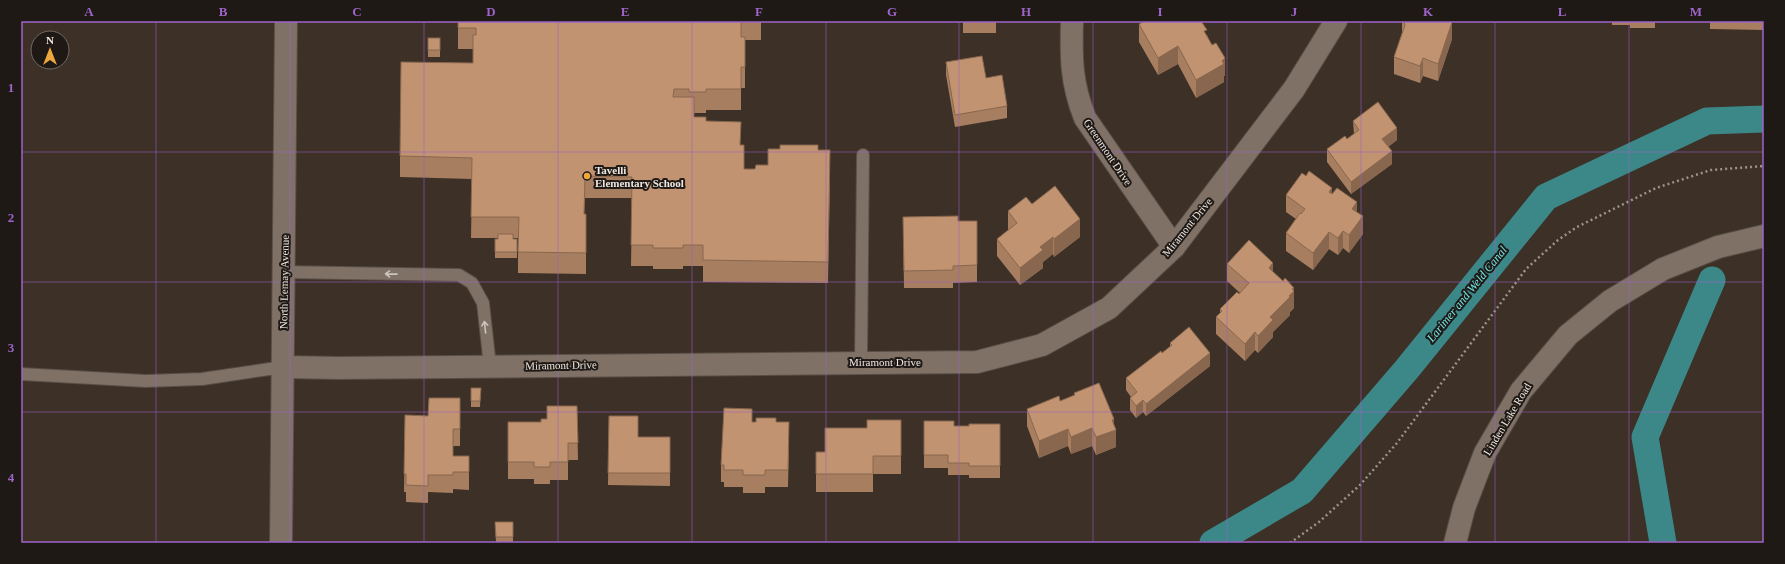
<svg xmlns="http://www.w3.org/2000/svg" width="1785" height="564" font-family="Georgia,serif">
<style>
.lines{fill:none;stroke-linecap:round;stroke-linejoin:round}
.canal{stroke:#3c8889;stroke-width:27}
.lane-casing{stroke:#584e46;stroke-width:14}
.street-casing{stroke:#584e46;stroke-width:24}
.secondary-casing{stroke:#584e46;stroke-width:24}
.path{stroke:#9d938c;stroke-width:2.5;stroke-dasharray:2 3;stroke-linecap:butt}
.lane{stroke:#7f7166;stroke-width:12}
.street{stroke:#7f7166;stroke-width:22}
.secondary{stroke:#7f7166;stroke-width:22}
.wall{fill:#a77e60}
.shaded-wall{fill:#88674e}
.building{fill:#c29370;stroke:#88674e}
.oneway{stroke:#cdc4bc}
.grid{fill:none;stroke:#9e64c9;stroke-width:1;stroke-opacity:0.55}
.poi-dot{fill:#eea73d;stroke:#1f1915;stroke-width:1.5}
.labels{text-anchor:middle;stroke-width:4;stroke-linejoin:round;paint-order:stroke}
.street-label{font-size:11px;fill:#efe7e1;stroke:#1f1915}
.poi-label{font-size:11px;font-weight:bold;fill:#efe7e1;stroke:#1f1915;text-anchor:start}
.water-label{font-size:12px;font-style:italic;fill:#73e6e7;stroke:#1f1915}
.neatline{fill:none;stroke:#9e64c9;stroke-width:1.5}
.grid-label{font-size:13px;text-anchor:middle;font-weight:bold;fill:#9e64c9}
</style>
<rect width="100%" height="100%" fill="#3c3027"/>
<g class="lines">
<g class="canal">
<polyline points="1213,543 1302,491 1407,369 1546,197 1707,121 1764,119"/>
<polyline points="1663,543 1645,437 1712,280"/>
</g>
<g class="lane-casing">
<g id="lane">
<polyline points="284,272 459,275 472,283 483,303 490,366"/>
<polyline points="861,362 863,155"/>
<polyline points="21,374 146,381 202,379 283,367"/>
</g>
</g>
<g class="street-casing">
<g id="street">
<path d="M1072,21C1071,57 1071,83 1085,118L1174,247"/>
<polyline points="283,367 339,368 977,362 1042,345 1109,308 1174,247 1294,89 1336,21"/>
<polyline points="1455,543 1464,508 1485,453 1521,391 1568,335 1610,301 1663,269 1718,247 1764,236"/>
</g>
</g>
<g class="secondary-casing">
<polyline id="secondary" points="281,543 286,21"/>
</g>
<polyline class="path" points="1290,543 1319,522 1360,485 1397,443 1526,269 1558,240 1577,227 1656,188 1711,170 1764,166"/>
<use href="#lane" class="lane"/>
<use href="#street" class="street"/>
<use href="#secondary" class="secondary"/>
</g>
<g class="wall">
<polygon points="458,21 761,21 761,40 745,40 745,88 741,88 741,110 706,110 706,113 694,113 694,117 706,121 741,145 744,169 755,169 818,150 830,171 828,283 703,282 703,266 683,266 683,269 653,269 653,266 631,266 632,198 585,198 584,214 586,235 586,274 518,273 518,238 513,238 513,239 517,239 517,258 495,258 495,239 498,239 498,238 471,238 472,179 400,177 400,156 473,63 473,49 458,49"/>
<rect x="963" y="21" width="33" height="12"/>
<polygon points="1402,21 1451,21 1452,39 1438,81 1423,76 1420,83 1394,74 1394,57 1402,33"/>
<polygon points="1612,21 1655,21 1655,28 1630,28 1630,25 1612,25"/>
<polygon points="1710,21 1764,21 1764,30 1710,29"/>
<polygon points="1139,24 1207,35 1225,76 1224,76 1224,82 1196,98 1178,64 1158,75 1139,42"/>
<rect x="428" y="38" width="12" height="19"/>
<polygon points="946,62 1007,106 1007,118 955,127 946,75"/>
<polygon points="1353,121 1397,140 1388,147 1392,164 1351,194 1327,162 1327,149 1347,139 1354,134"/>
<polygon points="1332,194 1357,212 1363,234 1349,253 1343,248 1338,255 1329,249 1313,270 1286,251 1286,233 1296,219 1286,212 1286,195"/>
<polygon points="1032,204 1080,237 1054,257 1053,254 1043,262 1043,268 1020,285 997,256 997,239 1009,230 1008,229 1008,211"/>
<polygon points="903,217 958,221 977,221 977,282 953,283 953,288 904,288"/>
<polygon points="1227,264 1273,272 1294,305 1294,308 1290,312 1290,315 1273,332 1273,337 1258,353 1255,350 1245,361 1216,334 1216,317 1220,313 1220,309 1240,293 1227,281"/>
<polygon points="1170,343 1210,366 1146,416 1143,412 1136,418 1130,410 1130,398 1131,397 1126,390 1126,378 1162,353 1170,347"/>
<polygon points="471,388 481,388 480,407 471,407"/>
<polygon points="1074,393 1114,425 1116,447 1096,455 1092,446 1071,454 1068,446 1039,458 1027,426 1027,409 1060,401 1074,395"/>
<polygon points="460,398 460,446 453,446 453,456 469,456 469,490 453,489 453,493 428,492 428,503 406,502 406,492 404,492 405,415 428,416"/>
<polygon points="577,406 578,460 568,460 568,480 550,480 550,484 534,484 534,479 508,479 508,422 541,422"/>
<polygon points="609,416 638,437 670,437 670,486 608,485"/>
<polygon points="901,420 901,474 873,474 873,492 816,492 816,452 825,452 867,428"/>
<polygon points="924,421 954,426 969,426 1000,424 1000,478 969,478 969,475 948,475 948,468 924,468"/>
<polygon points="752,422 776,422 789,440 788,487 765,487 765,493 743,493 743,487 724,487 724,482 721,482 721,465"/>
<polygon points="495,522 513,522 513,543 496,543"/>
</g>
<g class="shaded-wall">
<polygon points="1452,22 1452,39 1438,81 1438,64"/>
<polygon points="1178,46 1178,64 1158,75 1158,58"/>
<polygon points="1225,58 1225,76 1224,76 1224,82 1196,98 1196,80"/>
<polygon points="1423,58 1423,76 1420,83 1420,66"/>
<polygon points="1397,128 1397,140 1382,151 1382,139"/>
<polygon points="1392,151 1392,164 1351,194 1351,182"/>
<polygon points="1332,188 1332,205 1329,192"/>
<polygon points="1357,202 1357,219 1352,209"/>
<polygon points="1363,216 1363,234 1349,253 1349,235"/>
<polygon points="1080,219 1080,237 1054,257 1054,239"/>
<polygon points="1343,231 1343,248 1338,255 1338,238"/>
<polygon points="1329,232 1329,249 1313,270 1313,253"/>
<polygon points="1053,237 1053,254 1043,262 1043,268 1020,285 1020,268 1040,247"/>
<polygon points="1273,263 1273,280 1269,268"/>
<polygon points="1294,288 1294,308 1290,312 1290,315 1273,332 1273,337 1258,353 1258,336 1270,317 1289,296 1292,289"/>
<polygon points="1255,332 1255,350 1245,361 1245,344"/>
<polygon points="1210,353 1210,366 1146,416 1146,404"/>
<polygon points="1143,400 1143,412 1136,418 1136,406"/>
<polygon points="1114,419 1114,430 1116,430 1116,447 1096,455 1096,437 1112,420"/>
<polygon points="1092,428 1092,446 1071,454 1071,437"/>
<polygon points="1068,429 1068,446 1039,458 1039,441"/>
</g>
<g class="building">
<polygon points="458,21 741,21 741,37 745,37 745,67 741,67 741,89 706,89 706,92 689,92 689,89 674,89 673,97 694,97 694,117 706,117 706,121 741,122 740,145 744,145 744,169 755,169 756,165 768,165 768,149 780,149 780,145 818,145 818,150 830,150 828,262 703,260 703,245 683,245 683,248 653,248 653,245 631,245 632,177 585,176 584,214 586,214 586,253 518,252 519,217 471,217 472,158 400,156 401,62 473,63 473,35 476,35 476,28 458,28"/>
<polygon points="1145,21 1201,21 1207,30 1204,31 1212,45 1216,43 1225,58 1222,61 1224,64 1196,80 1178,46 1158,58 1139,24"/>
<polygon points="1404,21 1449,21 1452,22 1438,64 1423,58 1420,66 1394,57 1405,25"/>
<rect x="428" y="38" width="12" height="12"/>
<polygon points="982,56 986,78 1002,75 1007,106 955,115 946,62"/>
<polygon points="1378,102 1397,128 1382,139 1392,151 1351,182 1327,149 1345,136 1347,139 1359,130 1353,121"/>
<polygon points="1309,171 1332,188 1329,192 1332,194 1337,188 1357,202 1352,209 1363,216 1349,235 1343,231 1338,238 1329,232 1313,253 1286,233 1300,213 1301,214 1305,209 1286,195 1302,173 1306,176"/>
<polygon points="1055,186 1080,219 1054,239 1053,237 1040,247 1043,250 1020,268 997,239 1017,223 1008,211 1026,197 1032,204"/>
<polygon points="958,216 958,221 977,221 977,265 953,266 953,270 904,271 903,217"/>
<polygon points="498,234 513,234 513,239 517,239 517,252 495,252 495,239 498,239"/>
<polygon points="1249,240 1273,263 1269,268 1283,281 1285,278 1294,288 1292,289 1294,291 1289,296 1290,297 1270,317 1273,320 1258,336 1255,332 1245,344 1216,317 1222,311 1220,309 1237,292 1239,294 1249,283 1227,264"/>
<polygon points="1189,327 1210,353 1146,404 1143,400 1136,406 1130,398 1137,392 1126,378 1161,351 1162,353 1172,345 1170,343"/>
<polygon points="1099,383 1114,419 1112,420 1116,430 1096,437 1092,428 1071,437 1068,429 1039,441 1027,409 1059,396 1060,401 1075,395 1074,393"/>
<polygon points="471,388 481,388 480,401 471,401"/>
<polygon points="429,398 460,398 460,429 453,429 453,456 469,456 469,472 453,472 453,475 428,475 428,486 406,485 406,474 404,474 405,415 428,416"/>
<polygon points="547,406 577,406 578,443 568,443 568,462 550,462 550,467 534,467 534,462 508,462 508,422 541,422 541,419 547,419"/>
<polygon points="724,408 752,409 752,422 756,422 756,418 776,418 776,422 789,422 788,470 765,470 765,475 743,475 743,470 724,470 724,465 721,465"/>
<polygon points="609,416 638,416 638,437 670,437 670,473 608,473"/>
<polygon points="867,420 901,420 901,456 873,456 873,474 816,474 816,452 825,452 825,428 867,428"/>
<polygon points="924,421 954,421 954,426 969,426 969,424 1000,424 1000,466 969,466 969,463 948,463 948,455 924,455"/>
<polygon points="495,522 513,522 513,537 496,537"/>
</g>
<defs><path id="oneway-shaft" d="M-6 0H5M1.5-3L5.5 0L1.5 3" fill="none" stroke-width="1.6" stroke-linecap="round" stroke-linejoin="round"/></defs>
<g class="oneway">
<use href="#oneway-shaft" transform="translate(391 274) rotate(-179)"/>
<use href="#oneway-shaft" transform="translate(485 327) rotate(-96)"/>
</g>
<path class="grid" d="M156,21V543M290,21V543M424,21V543M558,21V543M692,21V543M826,21V543M959,21V543M1093,21V543M1227,21V543M1361,21V543M1495,21V543M1629,21V543M21,152H1764M21,282H1764M21,412H1764"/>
<circle class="poi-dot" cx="587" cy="176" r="4"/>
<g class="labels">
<g class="street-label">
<text transform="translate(1108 152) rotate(56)" y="4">Greenmont Drive</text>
<text transform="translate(1187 227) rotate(-51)" y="4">Miramont Drive</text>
<text transform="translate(284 282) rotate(-89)" y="4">North Lemay Avenue</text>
<text x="885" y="366">Miramont Drive</text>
<text transform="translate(561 365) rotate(-1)" y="4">Miramont Drive</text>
<text transform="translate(1507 419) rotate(-59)" y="4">Linden Lake Road</text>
</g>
<g class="poi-label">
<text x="595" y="174">Tavelli<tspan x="595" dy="13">Elementary School</tspan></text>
</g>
<g class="water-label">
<text transform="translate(1467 294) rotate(-51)" y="4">Larimer and Weld Canal</text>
</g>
</g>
<rect width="1785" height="564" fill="none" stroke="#1f1915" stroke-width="44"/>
<g transform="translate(50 50)"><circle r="19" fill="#1f1915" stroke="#726b67"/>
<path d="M0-3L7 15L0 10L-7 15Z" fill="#eea73d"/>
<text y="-6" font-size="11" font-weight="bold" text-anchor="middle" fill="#efe7e1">N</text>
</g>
<rect x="22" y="22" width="1741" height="520" class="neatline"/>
<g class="grid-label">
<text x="89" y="16">A</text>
<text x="223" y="16">B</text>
<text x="357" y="16">C</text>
<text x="491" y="16">D</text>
<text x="625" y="16">E</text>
<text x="759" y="16">F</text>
<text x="892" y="16">G</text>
<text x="1026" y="16">H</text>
<text x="1160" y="16">I</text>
<text x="1294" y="16">J</text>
<text x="1428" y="16">K</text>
<text x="1562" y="16">L</text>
<text x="1696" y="16">M</text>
<text x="11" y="92">1</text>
<text x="11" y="222">2</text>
<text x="11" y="352">3</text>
<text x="11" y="482">4</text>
</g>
</svg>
